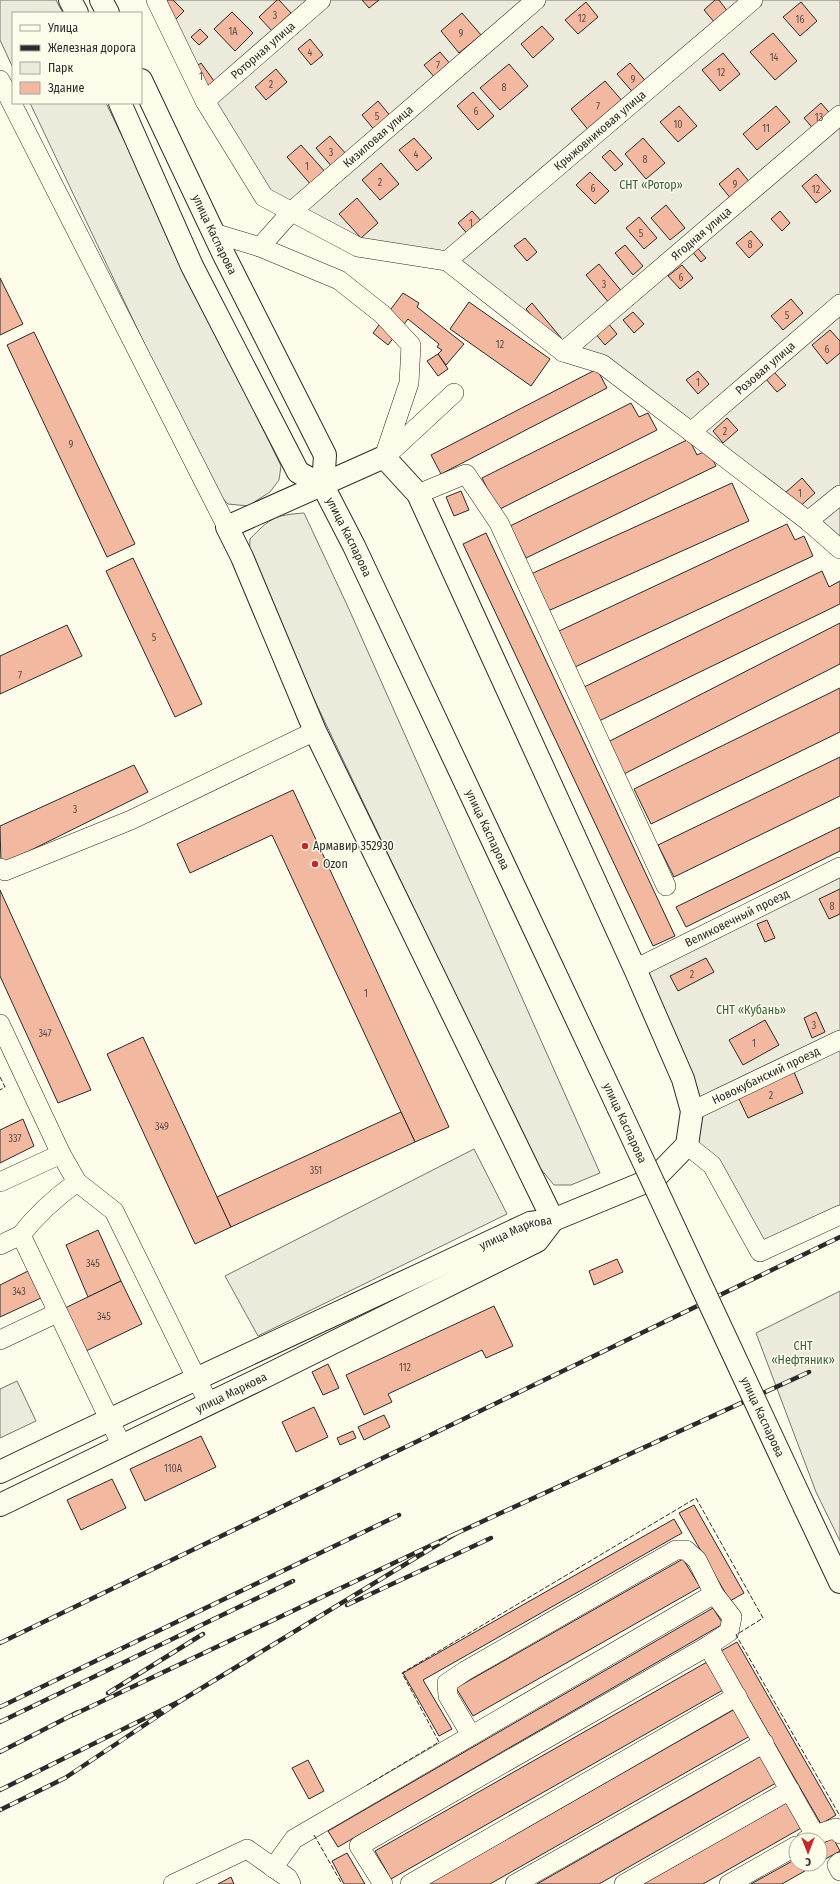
<svg xmlns="http://www.w3.org/2000/svg" width="840" height="1884" font-family="'Fira Sans Condensed',sans-serif">
<style>
.green{fill:#ecebdb;stroke:#74746e}
.parking{fill:#eceadb;stroke:#74746e}
.building{fill:#f2b8a0;stroke:#2b2b2b}
.lines{fill:none;stroke-linecap:round;stroke-linejoin:round}
.minor-casing{stroke:#2b2b2b;stroke-width:20}
.major-casing{stroke:#2b2b2b;stroke-width:24}
.minor{stroke:#fdfbea;stroke-width:19}
.major{stroke:#fdfbea;stroke-width:22}
.rail-casing{stroke:#2b2b2b;stroke-width:4.5}
.rail{stroke:#fdfbea;stroke-width:3;stroke-dasharray:9;stroke-linecap:butt}
.major-bridge-casing{stroke:#2b2b2b;stroke-width:24;stroke-linecap:butt}
.major-bridge{stroke:#fdfbea;stroke-width:22}
.fence{stroke:#2b2b2b;stroke-width:1;stroke-dasharray:5 2;stroke-linecap:butt}
.poi-dot{fill:#c62828;stroke:#fdfbea;stroke-width:1.5}
.labels{text-anchor:middle;stroke-width:3;stroke-linejoin:round;paint-order:stroke}
.number-label{font-size:10px;fill:#5d4e48}
.street-label{font-size:12px;fill:#2b2b2b;stroke:#fdfbea}
.park-label{font-size:12px;fill:#34623c;stroke:#fdfbea}
.poi-label{font-size:12px;fill:#2b2b2b;stroke:#fdfbea;text-anchor:start}
</style>
<rect width="100%" height="100%" fill="#fdfbea"/>
<g class="green">
<polygon points="0,0 56,0 63,13 13,13 13,68 0,40"/>
<polygon points="156,0 840,0 840,549 602,364 563,352 447,261 358,247 264,197"/>
<polygon points="30,103 106,103 281,466 279,480 270,492 248,506 228,504 213,488"/>
<path d="M304,513L348,607L600,1173L571,1185H554L535,1162L249,563L250,539C270,518 275,515 304,513Z"/>
<polygon points="840,867 840,1215 760,1252 687,1145 692,1111 635,969"/>
<polygon points="474,1149 507,1214 258,1336 225,1276"/>
<polygon points="840,1291 840,1541 816,1492 756,1333"/>
</g>
<polygon class="parking" points="17,1381 36,1421 0,1438 0,1389"/>
<g class="building">
<polygon points="153,0 173,0 184,11 173,22"/>
<polygon points="277,0 279,0 291,13 272,31 259,17"/>
<polygon points="362,0 379,0 369,8"/>
<polygon points="715,0 719,0 728,12 715,23 704,10"/>
<polygon points="586,2 598,17 578,34 565,20"/>
<polygon points="801,2 817,21 800,36 783,17"/>
<polygon points="232,12 253,33 235,51 214,29"/>
<polygon points="462,13 481,35 459,53 441,31"/>
<polygon points="542,26 554,39 533,58 521,44"/>
<polygon points="200,29 208,37 199,45 191,37"/>
<polygon points="773,33 797,61 775,80 750,52"/>
<polygon points="310,39 323,55 311,65 298,49"/>
<polygon points="440,52 452,66 436,79 424,65"/>
<polygon points="723,53 740,74 720,91 702,70"/>
<polygon points="201,63 214,81 202,90 189,72"/>
<polygon points="630,63 649,85 636,96 617,74"/>
<polygon points="509,64 528,86 500,110 480,88"/>
<polygon points="276,69 287,82 266,100 255,87"/>
<polygon points="605,81 624,103 590,132 571,109"/>
<polygon points="473,92 494,116 478,130 457,106"/>
<polygon points="378,101 392,118 376,132 362,115"/>
<polygon points="821,103 833,117 816,132 804,118"/>
<polygon points="679,106 697,126 678,142 660,122"/>
<polygon points="776,106 790,122 757,150 743,134"/>
<polygon points="330,136 347,155 333,168 316,148"/>
<polygon points="414,138 432,158 417,171 399,150"/>
<polygon points="643,138 665,163 646,179 625,154"/>
<polygon points="301,145 327,174 312,186 287,157"/>
<polygon points="610,150 623,164 615,171 602,157"/>
<polygon points="381,163 399,184 380,200 362,180"/>
<polygon points="738,168 751,184 732,200 719,184"/>
<polygon points="590,172 609,191 595,204 576,185"/>
<polygon points="816,174 831,191 816,203 802,186"/>
<polygon points="357,198 378,223 361,238 339,214"/>
<polygon points="666,205 685,228 670,240 651,218"/>
<polygon points="472,211 484,224 470,237 458,223"/>
<polygon points="780,211 790,223 782,231 771,219"/>
<polygon points="639,217 657,238 644,249 626,228"/>
<polygon points="751,231 763,245 749,258 736,243"/>
<polygon points="525,238 537,252 527,261 514,246"/>
<polygon points="625,245 643,266 633,275 615,253"/>
<polygon points="695,245 706,258 701,262 690,249"/>
<polygon points="599,264 623,293 610,304 586,275"/>
<polygon points="682,265 693,278 680,289 668,276"/>
<polygon points="0,278 23,324 0,335"/>
<polygon points="403,293 419,303 417,307 464,344 446,365 438,354 442,350 437,347 439,344 408,319 388,345 373,333"/>
<polygon points="791,299 803,313 783,330 771,316"/>
<polygon points="469,302 550,359 531,386 450,329"/>
<polygon points="532,303 562,339 556,344 526,309"/>
<polygon points="633,312 644,324 634,333 623,320"/>
<polygon points="607,322 617,334 605,345 594,332"/>
<polygon points="830,330 840,341 840,353 827,364 812,345"/>
<polygon points="34,332 135,544 107,557 7,345"/>
<polygon points="438,354 448,369 438,376 427,361"/>
<polygon points="597,369 607,388 441,474 431,455"/>
<polygon points="698,371 709,384 698,394 686,380"/>
<polygon points="773,371 786,385 777,392 765,378"/>
<polygon points="631,403 639,417 648,413 657,430 498,510 482,478"/>
<polygon points="727,418 738,430 723,443 713,431"/>
<polygon points="689,439 697,455 708,450 716,466 526,558 510,526"/>
<polygon points="802,478 815,493 798,508 785,493"/>
<polygon points="732,483 749,521 548,611 531,574"/>
<polygon points="461,491 469,510 454,516 446,497"/>
<polygon points="787,524 795,540 804,536 813,556 575,667 559,631"/>
<polygon points="486,533 675,936 653,946 463,544"/>
<polygon points="133,558 202,704 175,717 106,571"/>
<polygon points="822,571 829,587 840,581 840,604 599,721 582,688"/>
<polygon points="840,623 840,664 624,774 608,742"/>
<polygon points="67,625 82,656 0,694 0,656"/>
<polygon points="840,688 840,732 651,824 634,789"/>
<polygon points="840,757 840,796 674,877 658,845"/>
<polygon points="134,765 148,792 1,865 0,826"/>
<polygon points="293,790 449,1127 415,1142 272,835 190,873 177,844"/>
<polygon points="840,827 840,851 686,927 676,907"/>
<polygon points="840,889 840,914 829,919 819,899"/>
<polygon points="0,890 91,1090 58,1103 0,976"/>
<polygon points="767,920 775,938 765,942 757,924"/>
<polygon points="706,958 714,972 678,991 670,976"/>
<polygon points="816,1012 825,1032 812,1038 804,1018"/>
<polygon points="765,1020 779,1045 743,1065 729,1040"/>
<polygon points="143,1037 231,1227 195,1244 107,1054"/>
<polygon points="794,1072 803,1093 748,1118 738,1097"/>
<polygon points="401,1112 415,1142 231,1227 217,1197"/>
<polygon points="23,1119 34,1146 0,1163 0,1130"/>
<polygon points="98,1230 121,1281 88,1297 66,1245"/>
<polygon points="617,1259 623,1272 594,1285 589,1271"/>
<polygon points="28,1271 41,1298 0,1317 0,1285"/>
<polygon points="121,1281 142,1324 86,1351 65,1308"/>
<polygon points="494,1306 513,1346 486,1358 482,1350 388,1394 392,1402 364,1415 346,1375"/>
<polygon points="328,1364 339,1388 323,1395 312,1372"/>
<polygon points="314,1407 328,1437 296,1452 282,1422"/>
<polygon points="384,1415 390,1427 364,1440 358,1427"/>
<polygon points="353,1431 356,1438 340,1445 337,1438"/>
<polygon points="201,1436 216,1467 145,1501 130,1469"/>
<polygon points="112,1479 126,1508 81,1530 67,1500"/>
<polygon points="694,1505 744,1593 730,1601 679,1513"/>
<polygon points="674,1519 682,1533 423,1680 452,1729 439,1736 403,1673"/>
<polygon points="683,1559 700,1587 473,1716 456,1688"/>
<polygon points="713,1608 723,1624 338,1847 328,1831"/>
<polygon points="737,1642 836,1815 821,1824 721,1651"/>
<polygon points="707,1662 723,1690 391,1879 375,1851"/>
<polygon points="735,1709 750,1736 490,1884 428,1884"/>
<polygon points="761,1756 776,1783 599,1884 537,1884"/>
<polygon points="308,1760 324,1791 309,1799 292,1768"/>
<polygon points="788,1802 803,1827 703,1884 643,1884"/>
<polygon points="833,1838 840,1851 820,1862 820,1845"/>
<polygon points="347,1853 365,1884 344,1884 332,1861"/>
<polygon points="796,1859 796,1864 817,1864 782,1884 751,1884"/>
<polygon points="231,1877 234,1884 218,1884"/>
</g>
<g class="lines">
<g class="minor-casing">
<g id="minor">
<polyline points="156,0 205,101 264,197 358,247 447,261 563,352 602,364 808,521 840,549"/>
<polyline points="0,80 227,527"/>
<path id="s1" d="M205,101L321,0"/>
<path id="s2" d="M214,233L260,247L292,211L536,0"/>
<polyline points="260,247 339,280 382,314 411,345 409,383 384,457"/>
<path id="s3" d="M447,261L753,0"/>
<path id="s4" d="M563,352L840,115"/>
<path id="s5" d="M691,432L840,304"/>
<polyline points="385,457 454,393"/>
<polyline points="418,494 466,474 499,523 666,886"/>
<polyline points="808,521 840,495"/>
<polyline points="0,868 5,871 131,820 315,731"/>
<path id="s6" d="M635,969L840,867"/>
<path d="M0,1024L61,1154L77,1182C55,1198 37,1214 21,1235L122,1446"/>
<path id="s7" d="M692,1111L840,1040"/>
<polyline points="687,1145 712,1165 760,1252 840,1215"/>
<polyline points="0,1182 61,1154"/>
<polyline points="77,1182 114,1211 209,1404"/>
<polyline points="0,1245 21,1235"/>
<polyline points="0,1340 57,1313"/>
<polyline points="708,1646 815,1835"/>
<polyline points="471,1735 448,1696 447,1683 465,1671 676,1550 686,1550 697,1560 714,1594"/>
<polyline points="806,1840 815,1835 836,1828 840,1834"/>
<polyline points="840,1862 837,1865 840,1871"/>
<polyline points="273,1868 294,1839 714,1594 732,1617 729,1632 708,1646 359,1846 383,1884"/>
<polyline points="173,1884 247,1849 288,1878 291,1884"/>
<polyline points="410,1884 737,1696"/>
<polyline points="515,1884 764,1743"/>
<polyline points="624,1884 790,1790"/>
<polyline points="729,1884 796,1846"/>
</g>
</g>
<g class="major-casing">
<g id="major">
<polyline points="70,0 77,13"/>
<polyline points="101,0 108,13"/>
<path id="s8" d="M141,80L223,253L325,455L323,486L354,546L618,1107"/>
<polyline points="120,103 192,266 298,472 323,486"/>
<path id="s9" d="M0,1472C176,1387 354,1306 530,1223L553,1220L655,1178L687,1145L692,1111L683,1079L635,969L418,494L384,457L227,527L242,557L315,731L553,1220"/>
<path id="s10" d="M0,1505L268,1375L537,1241L553,1220"/>
<polyline points="805,1508 840,1582"/>
</g>
</g>
<use href="#minor" class="minor"/>
<use href="#major" class="major"/>
<g class="rail-casing">
<g id="rail">
<polyline points="455,1534 809,1372"/>
<polyline points="347,1605 491,1538"/>
<polyline points="0,1643 840,1237"/>
<polyline points="108,1693 203,1634"/>
<polyline points="0,1707 399,1515"/>
<polyline points="73,1715 455,1534 182,1700"/>
<polyline points="0,1722 293,1581"/>
<polyline points="0,1752 78,1712"/>
<polyline points="0,1790 182,1700 65,1778 0,1810"/>
</g>
</g>
<use href="#rail" class="rail"/>
<g class="major-bridge-casing">
<g id="major-bridge">
<path id="s11" d="M618,1107L805,1508"/>
</g>
</g>
<use href="#major-bridge" class="major-bridge"/>
<g class="fence">
<polyline points="0,1077 5,1087 0,1090"/>
<polyline points="367,1785 439,1742 402,1673 696,1498 763,1618 736,1635 840,1816"/>
<polyline points="314,1835 342,1884"/>
</g>
</g>
<g class="poi-dot">
<circle cx="305" cy="846" r="4"/>
<circle cx="315" cy="864" r="4"/>
</g>
<g class="labels">
<g class="number-label">
<text x="275" y="19">3</text>
<text x="582" y="22">12</text>
<text x="800" y="23">16</text>
<text x="233" y="35">1А</text>
<text x="461" y="37">9</text>
<text x="310" y="56">4</text>
<text x="774" y="61">14</text>
<text x="438" y="69">7</text>
<text x="721" y="76">12</text>
<text x="201" y="80">1</text>
<text x="633" y="83">9</text>
<text x="271" y="88">2</text>
<text x="504" y="91">8</text>
<text x="598" y="110">7</text>
<text x="476" y="115">6</text>
<text x="377" y="120">5</text>
<text x="819" y="121">13</text>
<text x="678" y="128">10</text>
<text x="766" y="132">11</text>
<text x="331" y="156">3</text>
<text x="416" y="158">4</text>
<text x="645" y="163">8</text>
<text x="307" y="170">1</text>
<text x="380" y="186">2</text>
<text x="735" y="188">9</text>
<text x="593" y="192">6</text>
<text x="816" y="193">12</text>
<text x="471" y="227">1</text>
<text x="641" y="237">5</text>
<text x="750" y="248">8</text>
<text x="681" y="281">6</text>
<text x="604" y="288">3</text>
<text x="787" y="319">5</text>
<text x="500" y="348">12</text>
<text x="827" y="353">6</text>
<text x="698" y="386">1</text>
<text x="725" y="435">2</text>
<text x="71" y="448">9</text>
<text x="800" y="497">1</text>
<text x="154" y="641">5</text>
<text x="20" y="679">7</text>
<text x="75" y="813">3</text>
<text x="832" y="910">8</text>
<text x="692" y="978">2</text>
<text x="366" y="997">1</text>
<text x="814" y="1029">3</text>
<text x="45" y="1037">347</text>
<text x="754" y="1047">1</text>
<text x="771" y="1099">2</text>
<text x="162" y="1130">349</text>
<text x="15" y="1142">337</text>
<text x="316" y="1174">351</text>
<text x="93" y="1267">345</text>
<text x="19" y="1295">343</text>
<text x="104" y="1320">345</text>
<text x="405" y="1371">112</text>
<text x="173" y="1472">110А</text>
</g>
<g class="street-label">
<text dy="4" stroke="none"><textPath href="#s1" startOffset="77">Роторная улица</textPath></text>
<text dy="4" stroke="none"><textPath href="#s3" startOffset="201">Крыжовниковая улица</textPath></text>
<text dy="4" stroke="none"><textPath href="#s2" startOffset="210">Кизиловая улица</textPath></text>
<text dy="4" stroke="none"><textPath href="#s8" startOffset="171">улица Каспарова</textPath></text>
<text dy="4" stroke="none"><textPath href="#s4" startOffset="182">Ягодная улица</textPath></text>
<text dy="4" stroke="none"><textPath href="#s5" startOffset="98">Розовая улица</textPath></text>
<text dy="4" stroke="none"><textPath href="#s8" startOffset="506">улица Каспарова</textPath></text>
<text dy="4" stroke="none"><textPath href="#s8" startOffset="830">улица Каспарова</textPath></text>
<text dy="4" stroke="none"><textPath href="#s6" startOffset="114">Великовечный проезд</textPath></text>
<text dy="4" stroke="none"><textPath href="#s7" startOffset="82">Новокубанский проезд</textPath></text>
<text transform="translate(625 1123) rotate(65)" y="4">улица Каспарова</text>
<text dy="4" stroke="none"><textPath href="#s9" startOffset="569">улица Маркова</textPath></text>
<text dy="4" stroke="none"><textPath href="#s10" startOffset="257">улица Маркова</textPath></text>
<text dy="4" stroke="none"><textPath href="#s11" startOffset="342">улица Каспарова</textPath></text>
</g>
<g class="park-label">
<text x="651" y="189">СНТ «Ротор»</text>
<text x="751" y="1014">СНТ «Кубань»</text>
<text x="803" y="1350">СНТ<tspan x="803" dy="14">«Нефтяник»</tspan></text>
</g>
<g class="poi-label">
<text x="313" y="850">Армавир 352930</text>
<text x="323" y="868">Ozon</text>
</g>
</g>
<rect x="12" y="12" width="130" height="92" fill="#fdfbea" stroke="#a9a89e"/>
<rect x="20" y="25" width="20" height="6" fill="#fdfbea" stroke="#a9a89e"/>
<text x="48" y="32" font-size="12" fill="#2b2b2b">Улица</text>
<rect x="20" y="45" width="20" height="6" fill="#2b2b2b" stroke="#a9a89e"/>
<text x="48" y="52" font-size="12" fill="#2b2b2b">Железная дорога</text>
<rect x="20" y="62" width="20" height="12" fill="#ecebdb" stroke="#a9a89e"/>
<text x="48" y="72" font-size="12" fill="#2b2b2b">Парк</text>
<rect x="20" y="82" width="20" height="12" fill="#f2b8a0" stroke="#a9a89e"/>
<text x="48" y="92" font-size="12" fill="#2b2b2b">Здание</text>
<g transform="translate(808 1852) rotate(180)"><circle r="19" fill="#fdfbea" stroke="#a9a89e"/>
<path d="M0-3L7 15L0 10L-7 15Z" fill="#c62828"/>
<text y="-6" font-size="11" font-weight="bold" text-anchor="middle" fill="#2b2b2b">С</text>
</g>
</svg>
